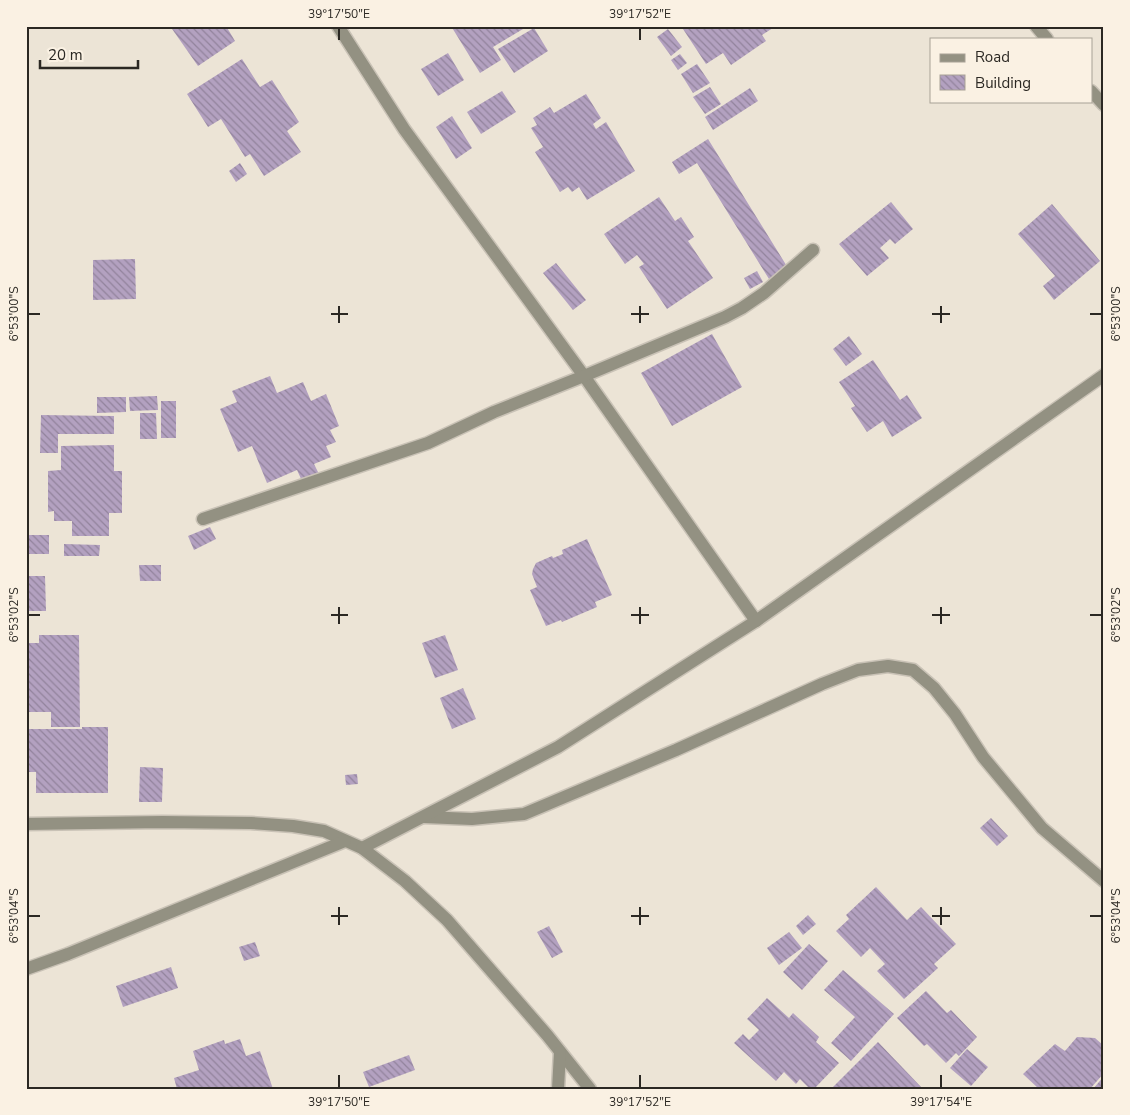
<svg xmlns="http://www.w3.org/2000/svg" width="1130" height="1115" font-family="'Nunito Sans',sans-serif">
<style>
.building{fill:url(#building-back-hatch)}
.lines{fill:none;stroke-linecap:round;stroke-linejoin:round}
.street-casing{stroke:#c9c2b6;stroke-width:15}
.street{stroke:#939182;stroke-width:12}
.ticks{fill:none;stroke:#2b2823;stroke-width:2}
.neatline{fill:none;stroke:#2b2823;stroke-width:2}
.ticks-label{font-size:12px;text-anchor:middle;fill:#2b2823}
</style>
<defs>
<pattern id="building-back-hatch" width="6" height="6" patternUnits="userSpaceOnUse" patternTransform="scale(1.25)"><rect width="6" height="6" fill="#b3a1c0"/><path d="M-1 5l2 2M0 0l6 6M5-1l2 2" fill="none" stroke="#92839c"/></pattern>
</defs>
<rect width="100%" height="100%" fill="#ece4d6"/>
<g class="building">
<polygon points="170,26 226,26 235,41 198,66"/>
<polygon points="451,26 528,26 493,47 501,60 480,73"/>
<polygon points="687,26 776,26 762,35 766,41 731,65 723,53 706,64 683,29"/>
<polygon points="534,28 548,51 514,73 498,49"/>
<polygon points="668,29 682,47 671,56 657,37"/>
<polygon points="448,53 464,80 438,96 421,69"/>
<polygon points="680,54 687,63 678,70 671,60"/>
<polygon points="242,59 260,87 272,80 299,122 287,131 301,152 264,176 250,154 245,157 221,119 208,127 187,94"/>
<polygon points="697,64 710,83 693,93 681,74"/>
<polygon points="710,87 721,104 705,114 693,97"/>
<polygon points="750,88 758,101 713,130 705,117"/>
<polygon points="502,91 516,112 481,134 467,112"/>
<polygon points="586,94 601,118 593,124 596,129 606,122 635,171 587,200 579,187 572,192 568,187 560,192 535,152 543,147 531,128 537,125 533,118 550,107 554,113"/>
<polygon points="452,116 472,148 456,159 436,127"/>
<polygon points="708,139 788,268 769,279 697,163 679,174 672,162"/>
<polygon points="240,163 247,174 236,182 229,171"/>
<polygon points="659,197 675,221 681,217 694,237 688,241 713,278 667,309 639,267 644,264 637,255 625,264 604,234"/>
<polygon points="891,202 913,229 895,244 890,239 880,248 889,258 867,276 839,244"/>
<polygon points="1052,204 1100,261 1054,300 1043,286 1055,276 1018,234"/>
<polygon points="135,259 136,299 93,300 93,260"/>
<polygon points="556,263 586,300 573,310 543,273"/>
<polygon points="757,271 763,282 750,289 744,278"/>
<polygon points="712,334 742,387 672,426 641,373"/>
<polygon points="849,336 862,354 846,366 833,349"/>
<polygon points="873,360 900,400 907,395 922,418 892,437 883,421 867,432 851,408 855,406 839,382"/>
<polygon points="270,376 277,393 303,382 311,401 326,394 339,426 330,430 336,442 326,446 331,457 314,464 319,474 302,481 297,470 267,483 252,446 238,452 220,409 237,402 232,391"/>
<polygon points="157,396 158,410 130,411 129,397"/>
<polygon points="97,397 126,397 126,412 97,413"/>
<rect x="161" y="401" width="15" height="37"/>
<polygon points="140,413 156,413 157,439 140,439"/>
<polygon points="41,415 114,416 114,434 58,434 58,453 40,453"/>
<polygon points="114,445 114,471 122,471 122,513 109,513 109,536 72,536 72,521 54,521 54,511 48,512 48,471 61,470 61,446"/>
<polygon points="210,527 216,539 194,550 188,536"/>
<rect x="26" y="535" width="23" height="19"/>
<polygon points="587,539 612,595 595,602 597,607 562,622 561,620 546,626 530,590 537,587 532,574 533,569 536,563 552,556 553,558 563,554 562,550"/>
<polygon points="64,544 100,545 99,556 64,556"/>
<polygon points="139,565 161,565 161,581 140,581"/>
<polygon points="26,576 45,576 46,611 26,611"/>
<polygon points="39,635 79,635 80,727 51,727 51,712 26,712 26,643 39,643"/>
<polygon points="445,635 458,670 435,678 422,643"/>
<polygon points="463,688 476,719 452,729 440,698"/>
<polygon points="82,727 108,727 108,793 36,793 36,772 26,772 26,729 82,729"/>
<polygon points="140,767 163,768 162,802 139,802"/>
<polygon points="357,774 358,784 346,785 345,775"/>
<polygon points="991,818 1008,836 997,846 980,828"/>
<polygon points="876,887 907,920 921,907 956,944 934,964 938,968 904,999 877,971 885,964 870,948 861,957 836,931 849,919 846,915"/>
<polygon points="808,915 816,924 803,935 796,926"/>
<polygon points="549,926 563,952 552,958 537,932"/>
<polygon points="789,932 802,948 779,965 767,948"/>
<polygon points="255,942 260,956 244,961 239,947"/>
<polygon points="809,944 828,961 802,990 783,972"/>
<polygon points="171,967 178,988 123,1007 116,986"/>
<polygon points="843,970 894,1014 851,1061 831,1043 855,1017 824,990"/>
<polygon points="926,991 947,1013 951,1010 977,1037 959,1056 956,1053 946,1063 927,1044 924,1046 897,1018"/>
<polygon points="767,998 789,1018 793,1013 819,1037 816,1042 839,1063 814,1089 810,1089 800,1079 796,1084 784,1072 776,1081 734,1043 743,1034 749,1040 759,1030 747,1019"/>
<polygon points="1077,1037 1095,1038 1104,1046 1104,1073 1090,1089 1039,1089 1023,1074 1055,1044 1065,1051"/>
<polygon points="240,1039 246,1056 260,1051 273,1089 177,1089 174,1078 199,1070 193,1051 224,1040 225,1044"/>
<polygon points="878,1042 923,1089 831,1089"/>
<polygon points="967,1049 988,1067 971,1086 950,1068"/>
<polygon points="409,1055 415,1070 369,1087 363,1072"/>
<polygon points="1104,1076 1104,1089 1093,1089"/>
</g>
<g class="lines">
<g class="street-casing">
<g id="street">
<polyline points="338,26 404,129 584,376 756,621"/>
<polyline points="1036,26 1047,39"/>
<polyline points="1091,91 1104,105"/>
<polyline points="203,519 428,443 494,412 584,376 725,317 742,308 764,293 813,250"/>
<polyline points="424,817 472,819 524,814 676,750 822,684 858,670 888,666 913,670 934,688 955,714 983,757 1042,828 1104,881"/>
<polyline points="26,824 162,822 251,823 293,826 324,831 362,848 405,881 447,920 547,1035 590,1089"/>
<polyline points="362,848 558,747 756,621 1104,375"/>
<polyline points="26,969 68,954 345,841"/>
<polyline points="558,1089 560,1052"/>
</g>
</g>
<use href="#street" class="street"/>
</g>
<path class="ticks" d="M339,28V40M640,28V40M339,306V323M640,306V323M941,306V323M28,314H40M331,314H348M631,314H649M932,314H950M1090,314H1102M339,607V624M640,607V624M941,607V624M28,615H40M331,615H348M631,615H649M932,615H950M1090,615H1102M339,907V925M640,907V925M941,907V925M28,916H40M331,916H348M631,916H649M932,916H950M1090,916H1102M339,1075V1088M640,1075V1088M941,1075V1088"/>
<rect width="1130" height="1115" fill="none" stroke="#faf1e3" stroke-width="55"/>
<rect x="930" y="38" width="162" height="65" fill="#faf1e3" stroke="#a7a196"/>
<rect x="940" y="54" width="25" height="8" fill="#939182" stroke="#a7a196"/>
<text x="975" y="62" font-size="15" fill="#2b2823">Road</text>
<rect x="940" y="75" width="25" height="15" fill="url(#building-back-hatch)" stroke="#a7a196"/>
<text x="975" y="88" font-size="15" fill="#2b2823">Building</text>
<path d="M40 60v8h98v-8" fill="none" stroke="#2b2823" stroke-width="2.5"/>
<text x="48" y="60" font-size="15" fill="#2b2823" stroke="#faf1e3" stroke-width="4" paint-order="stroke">20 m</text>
<rect x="28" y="28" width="1074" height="1060" class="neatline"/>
<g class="ticks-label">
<text x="339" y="18">39°17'50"E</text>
<text x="640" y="18">39°17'52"E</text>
<text transform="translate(14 314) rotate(-90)" y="4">6°53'00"S</text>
<text transform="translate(1116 314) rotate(-90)" y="4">6°53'00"S</text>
<text transform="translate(14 615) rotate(-90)" y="4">6°53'02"S</text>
<text transform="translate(1116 615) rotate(-90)" y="4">6°53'02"S</text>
<text transform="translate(14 916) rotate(-90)" y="4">6°53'04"S</text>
<text transform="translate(1116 916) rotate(-90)" y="4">6°53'04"S</text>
<text x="339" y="1106">39°17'50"E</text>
<text x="640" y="1106">39°17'52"E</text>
<text x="941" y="1106">39°17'54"E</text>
</g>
</svg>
